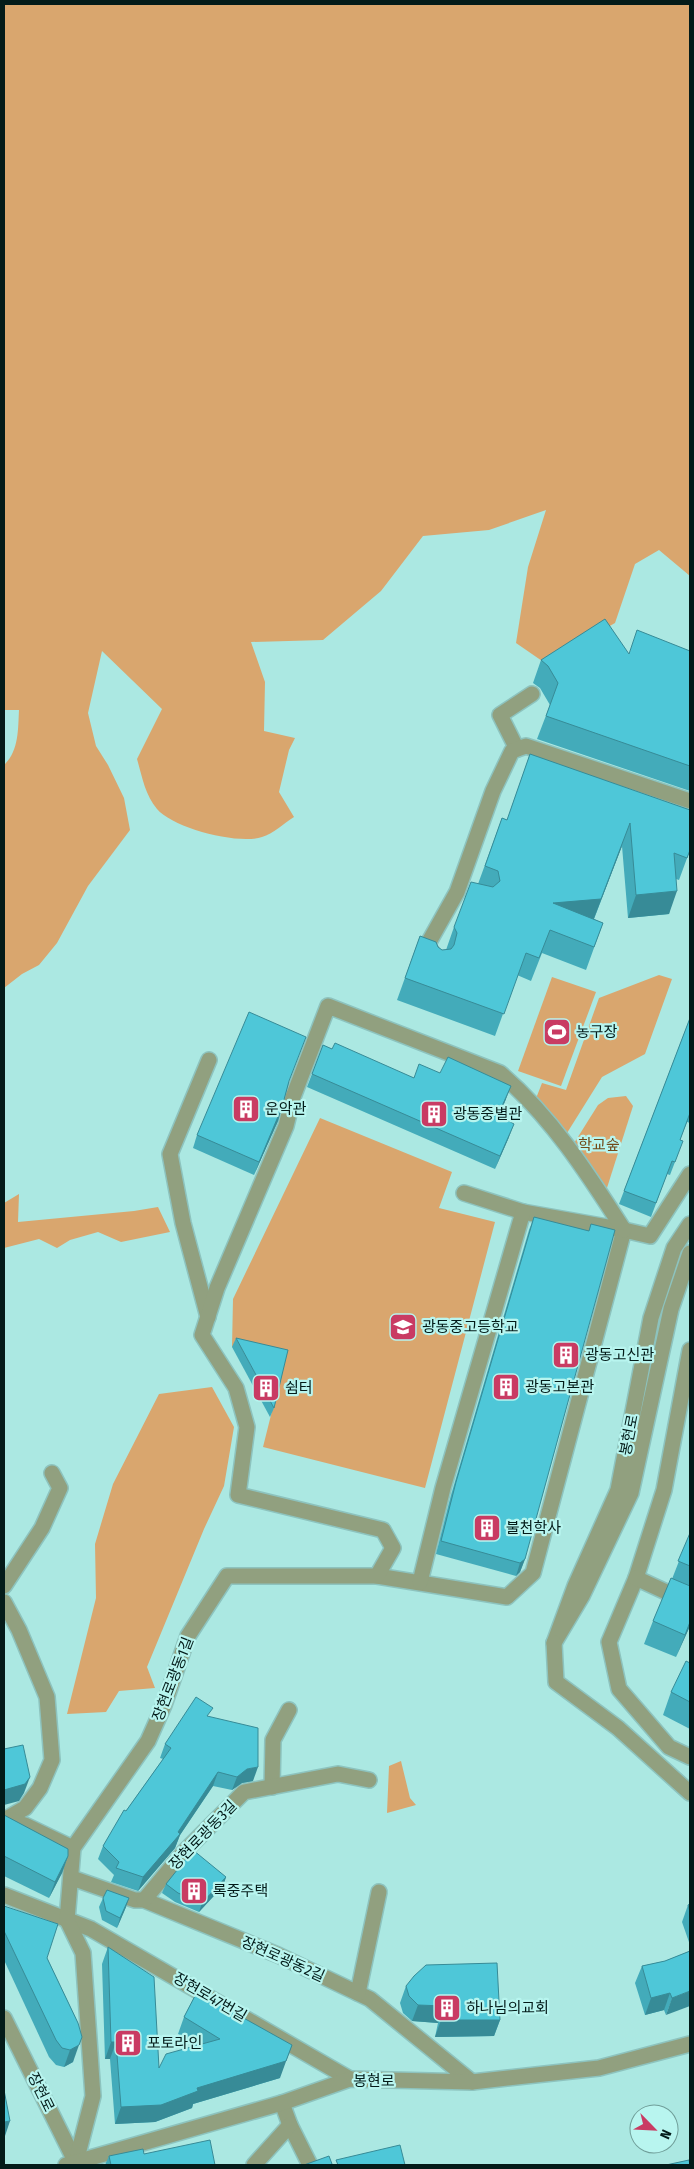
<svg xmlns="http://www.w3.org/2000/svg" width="694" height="2169" font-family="'Fira Sans Condensed','Noto Sans KR',sans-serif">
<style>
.green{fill:#d9a66e}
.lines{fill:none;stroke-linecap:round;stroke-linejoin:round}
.minor-casing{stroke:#8dc3be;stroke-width:18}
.minor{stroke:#91a07f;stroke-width:15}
.wall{fill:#43abba}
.shaded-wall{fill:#378b97}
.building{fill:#4ec7d8;stroke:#378b97}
.labels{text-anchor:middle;stroke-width:4.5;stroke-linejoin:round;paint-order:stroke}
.poi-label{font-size:15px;fill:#031b19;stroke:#b8f5ef;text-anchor:start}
.park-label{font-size:15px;fill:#724a19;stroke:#b8f5ef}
.street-label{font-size:15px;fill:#031b19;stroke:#b8f5ef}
</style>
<rect width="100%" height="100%" fill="#abe8e2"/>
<g class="green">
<path d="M4,4H690V576L659,550L635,564L615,623L545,663L516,643L528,567L546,510L489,530L423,536L381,591L323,640L251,642L265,682L264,731L295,738L289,750L279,792L294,817C284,823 273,834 262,837C238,845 173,828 157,809C145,795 142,776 137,759L162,709L102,651L88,713L96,746L108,765L124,798L130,830L88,886L57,943L39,965L22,974L4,988V765C19,751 18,729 19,710H4Z"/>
<polygon points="659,975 672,979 645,1054 602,1077 567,1133 560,1132 535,1101 542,1083 566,1090 599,998"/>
<polygon points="552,977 596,992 561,1086 518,1071"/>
<polygon points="626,1096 633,1106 606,1191 571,1148 598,1105 608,1098"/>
<polygon points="320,1118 452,1172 439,1208 495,1222 425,1488 263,1447 285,1359 232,1347 233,1299"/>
<polygon points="19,1194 18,1222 134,1211 158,1207 170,1232 121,1242 98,1232 70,1240 57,1248 39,1239 4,1248 4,1203"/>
<polygon points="212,1387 234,1427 224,1486 204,1529 147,1667 155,1688 119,1691 106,1712 67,1714 96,1598 95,1544 113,1484 159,1394"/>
<polygon points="401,1761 410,1798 416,1805 387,1813 389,1766"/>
</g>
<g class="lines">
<g class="minor-casing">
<g id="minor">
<polyline points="517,749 500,715 532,694"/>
<polyline points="432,952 425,949 457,892 493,791 512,751 526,746 690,801"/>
<polyline points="464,1193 523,1212 624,1230"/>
<polyline points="690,1224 674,1248 651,1318 618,1490 575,1586 554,1643 582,1596 631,1493 671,1309 690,1253"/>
<polyline points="208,1317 183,1223 170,1154 209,1060"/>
<polyline points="690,1350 664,1490 636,1578 609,1642 619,1689 669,1747 690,1757"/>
<polyline points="377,1576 507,1597 533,1573 624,1230 650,1236 690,1174"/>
<polyline points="636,1578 690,1603"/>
<polyline points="420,1582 443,1488 523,1212"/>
<polyline points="4,1586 42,1528 60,1488 52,1473"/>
<polyline points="4,1602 19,1630 47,1697 52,1760 40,1788 25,1808 6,1819"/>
<polyline points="554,1643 556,1682 618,1728 690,1793"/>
<polyline points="272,1787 273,1740 289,1710"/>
<polyline points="4,1818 25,1825 73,1848"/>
<polyline points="72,1878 135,1900 144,1900 278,1955 370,1999 472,2082"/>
<polyline points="4,1895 91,1929 350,2079"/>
<polyline points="144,1900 185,1851 244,1792 338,1774 369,1780"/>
<polyline points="358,1993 379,1892"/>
<polyline points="4,2018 77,2165"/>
<polyline points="282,2103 290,2125 310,2165"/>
<path d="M76,2162L93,2096L83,1953L67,1920L73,1848L148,1741L164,1705L188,1636L227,1576H377L393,1548L383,1530L238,1495L247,1427L236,1388L202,1335L217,1288L286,1126L293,1097L328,1006L500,1073C551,1116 588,1174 624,1230"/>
<polyline points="66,2165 282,2103 350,2079 472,2082 599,2068 690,2044"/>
<polyline points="254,2165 290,2125"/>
</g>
</g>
<use href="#minor" class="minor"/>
</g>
<g class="wall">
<polygon points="690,651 690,791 537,739 550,705 540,688 533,683 541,660 628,654"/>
<polygon points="530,754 690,850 679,880 676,879 669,914 628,918 622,846 594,919 603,923 586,970 542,953 531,981 517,975 495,1036 397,1000 420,936 442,950 446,950 454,927 478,884 502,818 507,820"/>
<polygon points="690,1018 690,1123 687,1122 680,1140 678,1154 670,1175 667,1174 651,1217 619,1204"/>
<polygon points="323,1045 332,1049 414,1078 440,1073 506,1099 499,1116 509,1137 495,1169 307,1087"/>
<polygon points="289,1082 282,1107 278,1121 254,1175 193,1148 197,1135"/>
<polygon points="534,1217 525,1559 520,1572 516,1576 436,1554 451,1495 529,1230"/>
<polygon points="236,1338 274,1408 270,1417 232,1347"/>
<polygon points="690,1533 690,1626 676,1657 644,1644 653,1621 672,1579"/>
<polygon points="690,1663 690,1729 663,1715 671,1692"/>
<polygon points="210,1717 253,1781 242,1783 232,1790 213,1786 180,1835 175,1848 138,1891 111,1882 114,1875 98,1859 103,1846 126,1811 163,1759 160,1758 165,1744"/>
<polygon points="4,1815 68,1856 62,1873 49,1898 4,1876"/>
<polygon points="226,1877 223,1886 199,1912 175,1902 162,1893 166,1884"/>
<polygon points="103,1898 126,1907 117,1928 102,1920 99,1907"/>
<polygon points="690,1904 690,1945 682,1922 688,1905"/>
<polygon points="4,1906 47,1958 78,2023 73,2062 64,2067 56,2065 49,2057 4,1960"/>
<polygon points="108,1947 159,2068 197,2045 178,2034 184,2017 197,1992 280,2078 193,2104 192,2108 155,2122 115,2124 110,2059 105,2059 102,1964"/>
<polygon points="690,1951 666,2015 664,2010 645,2015 635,1983 642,1966 665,1961"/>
<polygon points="406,1986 500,2020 494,2036 435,2037 438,2023 412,2021 403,2013 400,2003"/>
<polygon points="144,2154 215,2165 105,2165 109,2156"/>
</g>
<g class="shaded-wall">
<polygon points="622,846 593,921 553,903"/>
<polygon points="677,891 669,914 628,918 636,895"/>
<polygon points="511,1086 506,1099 493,1129 498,1115"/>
<polygon points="282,1107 278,1121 254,1175 259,1162"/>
<polygon points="514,1124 509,1137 495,1169 500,1156"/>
<polygon points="525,1559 520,1572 516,1576 520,1563"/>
<polygon points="690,1622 690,1626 676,1657 685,1635"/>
<polygon points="258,1767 253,1781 242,1783 232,1790 237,1777 247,1769"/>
<polygon points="218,1772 213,1786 180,1835 175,1848 138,1891 143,1877 178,1832"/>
<polygon points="30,1777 24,1793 19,1801 4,1805 4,1790"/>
<polygon points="68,1856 62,1873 49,1898 55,1882"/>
<polygon points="226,1877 223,1886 199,1912 202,1903"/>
<polygon points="129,1898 126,1907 117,1928 120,1918"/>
<polygon points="690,1991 690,2006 666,2015 672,1998"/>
<polygon points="670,1993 664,2010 645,2015 651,1998"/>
<polygon points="418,2005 444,2006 438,2023 412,2021"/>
<polygon points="441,2020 500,2020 494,2036 435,2037"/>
<polygon points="111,2042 116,2042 110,2059 105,2059"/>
<polygon points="79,2045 73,2062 64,2067 70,2050"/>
<polygon points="292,2045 280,2078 193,2104 192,2108 155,2122 115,2124 121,2107 197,2088"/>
<polygon points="10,2121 4,2139 4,2122"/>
</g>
<g class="building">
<polygon points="605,619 629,654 637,630 690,651 690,766 546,716 558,683 548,666 541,660"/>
<polygon points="530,754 690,810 690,850 687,858 674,853 677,891 636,895 630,823 601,899 553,903 603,923 594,947 550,930 539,958 526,953 504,1014 405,978 420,936 436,942 438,947 442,950 451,949 454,945 457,933 454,927 471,882 493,887 500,881 498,871 485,866 502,818 507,820"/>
<polygon points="249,1012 306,1037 289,1081 282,1107 259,1162 197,1135"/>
<polygon points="690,1018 690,1113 680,1140 683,1141 675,1162 672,1161 656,1203 624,1191"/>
<polygon points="335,1043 414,1078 419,1064 440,1073 448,1057 511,1086 498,1115 514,1124 500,1156 312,1074 323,1045 332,1049"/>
<polygon points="534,1217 589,1231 591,1224 615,1230 525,1559 520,1563 441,1541 456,1482"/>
<polygon points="236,1338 288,1350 274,1408"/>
<polygon points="690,1533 690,1566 678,1561"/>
<polygon points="671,1578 690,1586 690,1622 685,1635 653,1621"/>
<polygon points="686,1661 690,1663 690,1702 671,1692"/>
<polygon points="196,1697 213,1708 207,1716 258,1728 258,1767 247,1769 237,1777 218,1772 178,1832 180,1834 143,1877 116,1868 119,1862 103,1846 124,1810 126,1811 171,1748 165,1744"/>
<polygon points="23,1745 30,1777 25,1784 4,1790 4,1749"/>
<polygon points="4,1815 68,1849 68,1856 55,1882 4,1856"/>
<polygon points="193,1850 226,1877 202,1903 178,1893 166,1884"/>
<polygon points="107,1890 129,1898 120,1918 106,1911 103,1898"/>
<polygon points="690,1904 690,1912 688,1905"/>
<polygon points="4,1906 58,1924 47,1958 78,2023 82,2037 79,2045 70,2050 62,2048 56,2040 4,1931"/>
<polygon points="108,1947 154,1977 159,2068 166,2054 220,2039 184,2017 197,1992 292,2045 286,2061 197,2088 198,2091 161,2105 121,2107 116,2042 111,2042"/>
<polygon points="690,1951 690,1991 672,1998 670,1993 651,1998 642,1966 665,1961"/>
<polygon points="497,1963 500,2020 441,2020 444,2006 418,2005 409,1996 406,1986 414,1976 426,1965"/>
<polygon points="4,2090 10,2121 4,2122"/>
<polygon points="210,2140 215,2165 111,2165 109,2156 143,2149 144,2154"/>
<polygon points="400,2145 405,2165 338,2165 336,2160"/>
<polygon points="329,2156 332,2164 330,2165 304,2165"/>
<polygon points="689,2160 690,2165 666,2165"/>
</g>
<defs>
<g id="stadium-square" transform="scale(1.4375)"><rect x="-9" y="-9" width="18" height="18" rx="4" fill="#c93b63" stroke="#b8f5ef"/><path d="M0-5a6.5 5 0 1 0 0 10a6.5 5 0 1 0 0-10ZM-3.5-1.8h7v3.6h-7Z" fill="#fff"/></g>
<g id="building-square" transform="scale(1.4375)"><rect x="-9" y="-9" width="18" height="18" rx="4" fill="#c93b63" stroke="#b8f5ef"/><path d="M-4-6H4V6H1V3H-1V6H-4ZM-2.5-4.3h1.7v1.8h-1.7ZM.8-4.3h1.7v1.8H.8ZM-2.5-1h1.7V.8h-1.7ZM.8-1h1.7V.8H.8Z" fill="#fff"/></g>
<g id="school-square" transform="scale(1.4375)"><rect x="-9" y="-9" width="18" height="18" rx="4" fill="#c93b63" stroke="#b8f5ef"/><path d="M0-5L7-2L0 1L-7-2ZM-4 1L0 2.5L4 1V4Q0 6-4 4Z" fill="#fff"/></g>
</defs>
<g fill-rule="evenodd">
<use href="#stadium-square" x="557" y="1032"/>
<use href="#building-square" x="246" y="1109"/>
<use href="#building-square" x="434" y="1114"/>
<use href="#school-square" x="403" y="1327"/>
<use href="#building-square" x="566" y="1355"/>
<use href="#building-square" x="506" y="1387"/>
<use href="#building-square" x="266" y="1388"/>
<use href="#building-square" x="487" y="1528"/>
<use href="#building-square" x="194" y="1891"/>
<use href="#building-square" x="447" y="2008"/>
<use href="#building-square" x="128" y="2043"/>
</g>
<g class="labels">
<g class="poi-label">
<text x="576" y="1037">농구장</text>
<text x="265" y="1114">운악관</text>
<text x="453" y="1119">광동중별관</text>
<text x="422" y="1332">광동중고등학교</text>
<text x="585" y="1360">광동고신관</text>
<text x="525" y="1392">광동고본관</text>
<text x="285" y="1393">쉼터</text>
<text x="506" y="1533">불천학사</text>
<text x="213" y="1896">록중주택</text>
<text x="466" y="2013">하나님의교회</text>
<text x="147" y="2048">포토라인</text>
</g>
<g class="park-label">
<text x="599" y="1150">학교숲</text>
</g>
<g class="street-label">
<text transform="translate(629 1435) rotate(-79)" y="5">봉현로</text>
<text transform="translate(173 1679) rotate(-69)" y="5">장현로광동1길</text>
<text transform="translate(203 1835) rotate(-46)" y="5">장현로광동3길</text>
<text transform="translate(283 1959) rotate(24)" y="5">장현로광동2길</text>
<text transform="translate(210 1997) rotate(30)" y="5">장현로47번길</text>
<text x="374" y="2086">봉현로</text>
<text transform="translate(41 2092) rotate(64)" y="5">장현로</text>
</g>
</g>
<rect width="694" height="2169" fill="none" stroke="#031b19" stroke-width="10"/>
<g transform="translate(654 2129) rotate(114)"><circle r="24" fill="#b8f5ef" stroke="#709e99"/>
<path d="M0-4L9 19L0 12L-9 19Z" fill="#c93b63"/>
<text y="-8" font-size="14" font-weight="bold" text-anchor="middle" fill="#031b19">N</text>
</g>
</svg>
